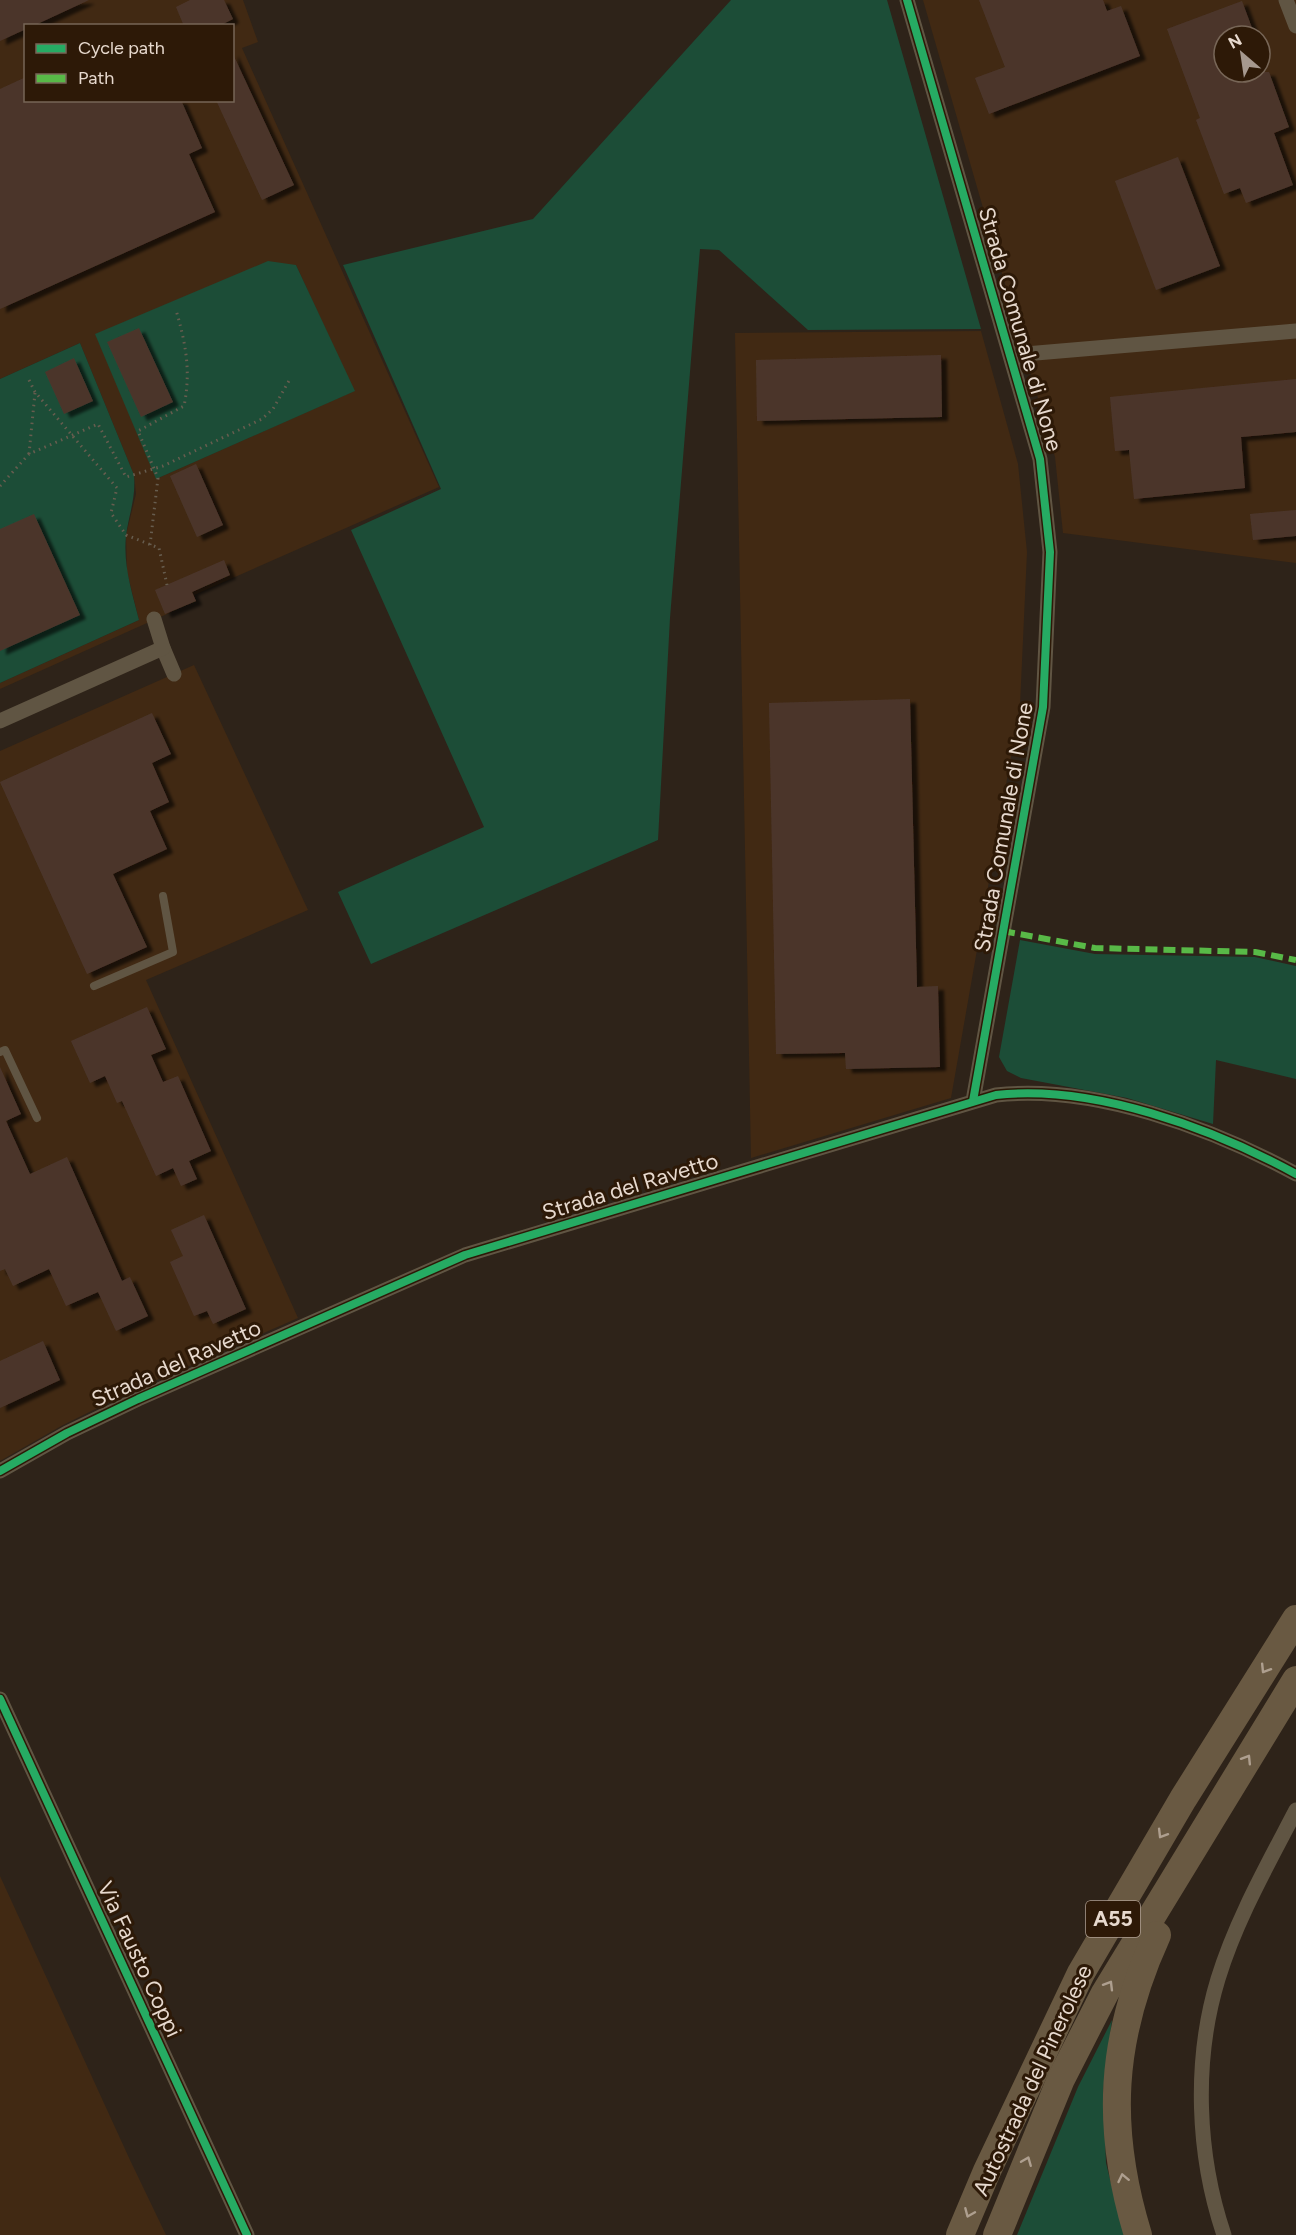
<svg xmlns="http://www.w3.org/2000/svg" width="1296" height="2235" font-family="Figtree,sans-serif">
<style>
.built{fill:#412913;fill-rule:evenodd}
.green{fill:#1c4d37}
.building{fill:#4b362c;filter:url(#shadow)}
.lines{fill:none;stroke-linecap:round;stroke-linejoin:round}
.path{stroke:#675d4f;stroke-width:3;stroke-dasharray:1.5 4.5;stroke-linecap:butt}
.lane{stroke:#605543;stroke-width:8}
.street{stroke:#605543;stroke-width:15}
.highway{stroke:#695942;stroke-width:28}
.quiet{stroke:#58b947;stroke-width:6;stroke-dasharray:12 6;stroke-linecap:butt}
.cycleway-casing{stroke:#2d1907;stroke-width:11}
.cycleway{stroke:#26ab63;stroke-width:8}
.oneway{stroke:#ae9f8f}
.labels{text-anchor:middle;stroke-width:6;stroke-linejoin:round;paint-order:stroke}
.shield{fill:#2d1907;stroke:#af9f92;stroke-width:1.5}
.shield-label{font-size:21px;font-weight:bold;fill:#e7d9ce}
.street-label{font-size:22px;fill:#e7d9ce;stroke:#2d1907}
</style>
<defs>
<filter id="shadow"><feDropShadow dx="6" dy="4" stdDeviation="1.5" flood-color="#0009"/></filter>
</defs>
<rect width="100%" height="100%" fill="#2e2319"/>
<g class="built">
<path d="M0,0H243L258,42L242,48L439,487L194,595L196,601L0,689V683L139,620L127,572L126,535L136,494L134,475L80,343L0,379ZM26,26H232V100H26ZM296,265L354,391L156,479Z"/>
<path d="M923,0H1296V563L1063,533L1055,457ZM1224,36H1260V72H1224Z"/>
<polygon points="981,331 1018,464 1027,552 1020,705 951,1098 751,1158 735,333"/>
<polygon points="194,665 308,910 146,980 298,1318 134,1390 63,1425 0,1461 0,751"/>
<polygon points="0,1876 130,2160 166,2235 0,2235"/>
</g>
<g class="green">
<polygon points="731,0 887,0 981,329 808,330 719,250 700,249 670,618 658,840 371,964 338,892 484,827 351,530 441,489 343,265 533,219"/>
<polygon points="268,261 296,265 355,391 156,479 95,334"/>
<path d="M80,343L134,475C136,499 129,513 126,536C123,565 132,592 139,620L0,683V379Z"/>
<polygon points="1020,940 1095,954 1255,957 1296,966 1296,1079 1216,1060 1213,1124 1127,1098 1021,1078 1007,1071 999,1057"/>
<polygon points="1112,2020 1103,2092 1106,2163 1124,2235 1017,2235 1078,2087"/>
</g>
<g class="building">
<polygon points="0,0 89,0 33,26 26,26 26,29 0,41"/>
<polygon points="190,0 224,0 233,19 219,26 184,26 176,7"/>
<polygon points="979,0 1103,0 1107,11 1121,6 1140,56 989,114 975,78 1005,67"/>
<polygon points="1242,1 1255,36 1224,36 1224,72 1269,72 1289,127 1274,133 1293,185 1246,203 1240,188 1224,194 1196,120 1200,118 1167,29"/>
<polygon points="232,52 294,185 262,200 216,100 232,100"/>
<polygon points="26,77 26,100 181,100 202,148 189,154 215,212 0,309 0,89"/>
<polygon points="1178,157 1220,266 1156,290 1115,181"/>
<polygon points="139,328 173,402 141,417 107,342"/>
<polygon points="941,355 942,417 757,421 756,360"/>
<polygon points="74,358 93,401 64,414 45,372"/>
<polygon points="1296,379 1296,432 1241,437 1245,488 1134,499 1129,450 1115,451 1110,397"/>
<polygon points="196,464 223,525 197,537 170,476"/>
<polygon points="1296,510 1296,536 1253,540 1250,514"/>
<polygon points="34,514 80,615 0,651 0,529"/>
<polygon points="224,560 230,575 192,592 196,601 165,614 155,590"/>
<polygon points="910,699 917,987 938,986 940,1067 846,1069 845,1053 776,1054 769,703"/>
<polygon points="152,713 171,754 152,763 169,802 150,811 167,849 113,874 147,947 87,974 0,782"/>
<polygon points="147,1007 166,1049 151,1055 163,1082 178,1076 211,1151 189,1161 197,1179 181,1186 173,1168 156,1176 122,1101 117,1103 105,1076 90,1083 71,1041"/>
<polygon points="0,1067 21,1114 6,1121 30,1174 67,1157 122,1281 130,1277 148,1316 116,1331 98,1292 66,1306 49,1269 13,1286 5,1269 0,1271"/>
<polygon points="204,1215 246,1309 213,1324 207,1311 194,1316 170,1262 183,1256 171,1230"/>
<polygon points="43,1341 60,1380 0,1408 0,1361"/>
</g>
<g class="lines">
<g class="path">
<polyline points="29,380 35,392 117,488 111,513 126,535 159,548 167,585"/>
<polyline points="29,454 35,393"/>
<polyline points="0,486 29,454 98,424 126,477 163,466 262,419 273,409 290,379"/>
<path d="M150,545L158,478L138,431L184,406C191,372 186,344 176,310"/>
</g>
<g class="lane">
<polyline points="94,986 173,952 163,896"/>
<polyline points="0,1052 5,1050 37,1118"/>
</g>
<g class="street">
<polyline points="907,0 1040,459 1050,552 1043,707 973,1101"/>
<polyline points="1286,0 1296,26"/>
<polyline points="1012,355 1296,331"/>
<polyline points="163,648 174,674"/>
<polyline points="0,721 163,648 154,619"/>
<path d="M0,1471L67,1433L138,1399L465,1255L996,1095C1093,1084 1212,1128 1296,1174"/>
<polyline points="0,1699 247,2235"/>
<path d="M1224,2235C1197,2155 1193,2061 1218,1979C1236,1920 1268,1864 1296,1810"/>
</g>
<g class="highway">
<polyline points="960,2235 987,2171 1081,1973 1183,1799 1296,1619"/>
<polyline points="997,2235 1061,2079 1105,1993 1296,1680"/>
<path d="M1138,2235C1105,2127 1110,2038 1157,1935"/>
</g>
<polyline class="quiet" points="1003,931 1095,948 1255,952 1296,960"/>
<g class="cycleway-casing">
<g id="cycleway">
<polyline points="907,0 1040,459 1050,552 1043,707 973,1101"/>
<path d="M0,1471L67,1433L138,1399L465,1255L996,1095C1093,1084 1212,1128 1296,1174"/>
<polyline points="0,1699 247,2235"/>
</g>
</g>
<use href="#cycleway" class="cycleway"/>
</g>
<defs><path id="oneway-chevron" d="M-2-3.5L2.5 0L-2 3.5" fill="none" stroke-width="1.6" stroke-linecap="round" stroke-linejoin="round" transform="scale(1.5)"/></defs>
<g class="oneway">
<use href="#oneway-chevron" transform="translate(1265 1669) rotate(122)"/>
<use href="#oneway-chevron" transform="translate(1247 1759) rotate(-58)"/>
<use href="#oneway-chevron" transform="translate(1162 1834) rotate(121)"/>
<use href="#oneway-chevron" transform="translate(1109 1985) rotate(-59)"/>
<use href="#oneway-chevron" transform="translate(1027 2161) rotate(-68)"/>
<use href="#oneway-chevron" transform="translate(1123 2178) rotate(-102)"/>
<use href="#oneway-chevron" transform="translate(969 2213) rotate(113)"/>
</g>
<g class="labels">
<rect class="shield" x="1086" y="1901" width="54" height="36" rx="4.5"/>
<g class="shield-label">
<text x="1113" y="1926">A55</text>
</g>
<g class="street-label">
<text transform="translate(1021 329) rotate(74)" y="8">Strada Comunale di None</text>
<text transform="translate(1003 827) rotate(-80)" y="8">Strada Comunale di None</text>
<text transform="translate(630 1186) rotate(-17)" y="8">Strada del Ravetto</text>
<text transform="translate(176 1363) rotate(-24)" y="8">Strada del Ravetto</text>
<text transform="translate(140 1959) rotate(65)" y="8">Via Fausto Coppi</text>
<text transform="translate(1032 2080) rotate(-65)" y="8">Autostrada del Pinerolese</text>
</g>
</g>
<rect x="24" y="24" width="210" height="78" fill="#2d1907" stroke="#776657" stroke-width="1.5"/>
<rect x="36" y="44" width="30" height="9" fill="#26ab63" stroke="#776657" stroke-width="1.5"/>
<text x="78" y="54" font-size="18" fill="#e7d9ce">Cycle path</text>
<rect x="36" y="74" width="30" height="9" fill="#58b947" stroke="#776657" stroke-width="1.5"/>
<text x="78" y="84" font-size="18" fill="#e7d9ce">Path</text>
<g transform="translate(1242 54) rotate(331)"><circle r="28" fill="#2d1907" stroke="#776657" stroke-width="1.5"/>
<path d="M0-4.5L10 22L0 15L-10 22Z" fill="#a6998f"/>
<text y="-9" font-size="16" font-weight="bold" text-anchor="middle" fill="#e7d9ce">N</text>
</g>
</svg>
